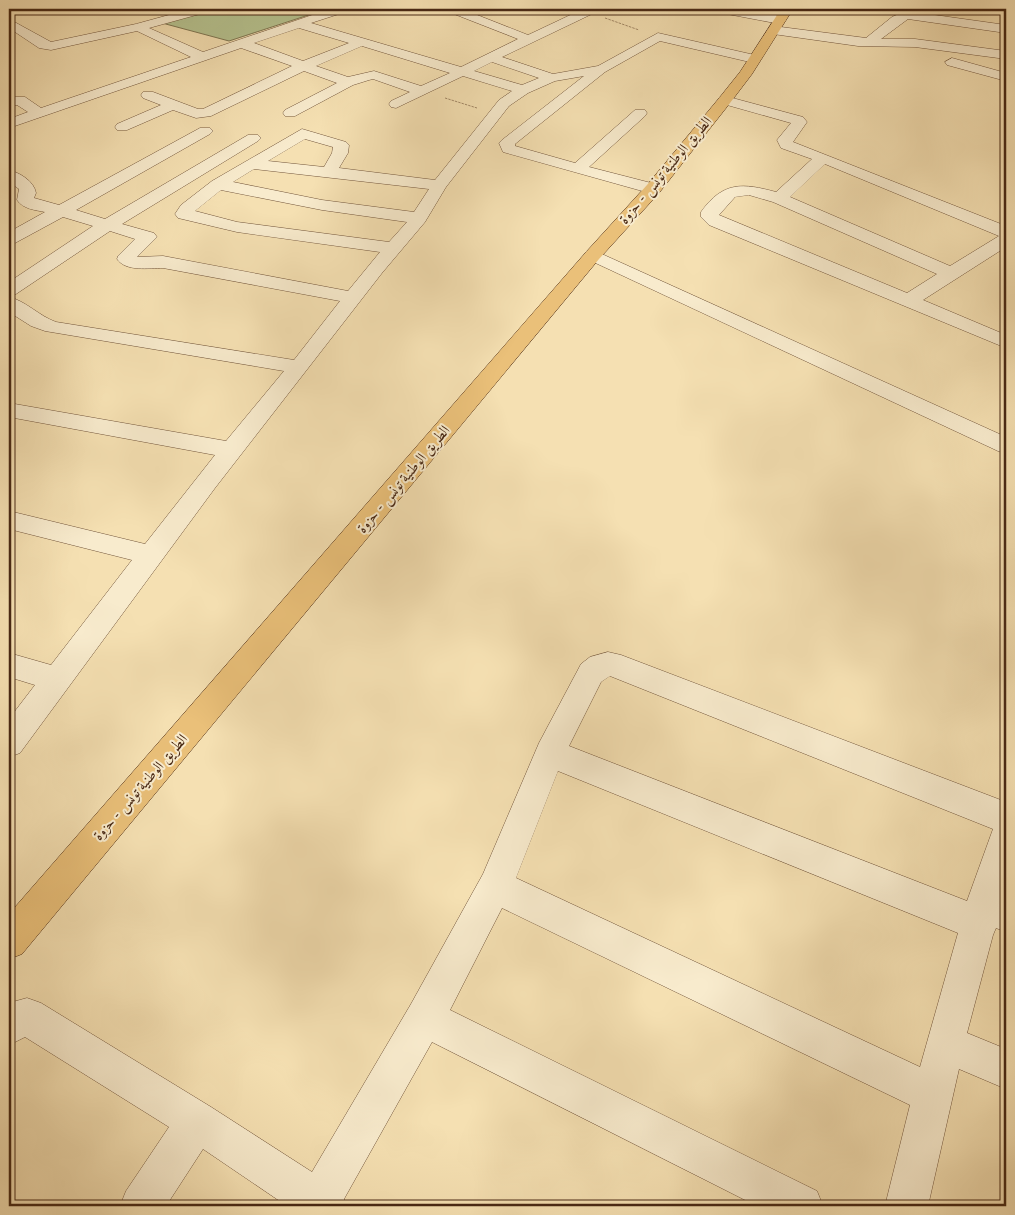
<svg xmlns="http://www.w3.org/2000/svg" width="1015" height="1215" font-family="'IM FELL Great Primer',Amiri,serif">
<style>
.green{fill:#b6c390;stroke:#7f7652}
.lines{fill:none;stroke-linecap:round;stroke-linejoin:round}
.minor-casing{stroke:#73563c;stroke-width:1}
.major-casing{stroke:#482814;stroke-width:1}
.path{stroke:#482814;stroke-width:1;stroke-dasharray:0.5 1;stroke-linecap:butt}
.minor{fill:#f8ebcd;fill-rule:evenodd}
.major{fill:#eac079;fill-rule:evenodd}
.labels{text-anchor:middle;stroke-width:4;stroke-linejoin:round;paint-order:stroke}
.street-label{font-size:15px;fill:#482814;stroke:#f8ebcd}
</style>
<rect width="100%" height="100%" fill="#f5e0b2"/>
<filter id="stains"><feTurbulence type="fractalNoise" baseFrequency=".004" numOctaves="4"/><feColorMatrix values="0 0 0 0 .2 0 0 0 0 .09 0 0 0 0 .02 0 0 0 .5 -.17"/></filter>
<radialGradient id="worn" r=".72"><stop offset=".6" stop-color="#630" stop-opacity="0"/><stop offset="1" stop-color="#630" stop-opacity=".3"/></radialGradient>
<polygon class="green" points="214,9 327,9 229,41 162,23"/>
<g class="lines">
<g class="minor-casing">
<g id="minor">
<path d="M191,9H209L207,12L149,28L203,52L330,9H347L345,12L311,23L461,67L518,39L449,12L447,9H462L528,35L583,9H598L596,12L502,57L553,74L598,66L658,33L759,56L761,59L754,63L660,41L605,72L515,144V146L575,163L635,110H645L647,113L645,116L589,167L659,185L661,189L659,193L653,194L503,152L499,143L502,140L584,76L555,81L528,93L509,106L446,187L425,222L382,273L215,488L20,753L9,757V719L35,685L9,677V653L51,665L132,560L9,529V511L145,544L215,455L9,417V403L226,441L284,371L45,331L31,326L9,312V297C26,301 39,316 56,322L294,360L340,301L163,268C149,268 126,272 117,259L118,256L135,239L110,231L16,294L9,296V282L93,226L63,217L15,243L9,244V232L45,212C35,210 23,209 17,200L19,189L9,182V170C20,173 34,181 36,193L34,198L59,205L200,128H210L213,131L210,134L76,210L105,219L248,135H258L261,138L258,141L122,224L154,233L157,237L137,257L163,256L348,291L380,252L237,232L178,218L175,214L181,205L212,181L302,129L346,142L349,145L348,153L339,168L435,180L499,100L512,91L463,76L396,108L391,107L389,104L391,101L410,92L373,79L369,80L353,85L295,116H285L283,113L285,110L337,83L304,71L211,116L196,118L173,110L127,130H117L115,127L117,124L161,105L143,98L141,95L143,92H153L198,109H203L292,66L241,48L9,128V119L28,112L17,105H9V97H25L41,108L191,57L137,31L51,50L39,48L9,28V19L51,42L136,24ZM299,28L349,43L303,61L254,43ZM362,46L450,73L421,86L374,71L348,77L316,66ZM492,62L539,78L522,85L474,71ZM305,139L333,147L332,153L324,167L268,161ZM254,169L429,189L414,212L322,200L233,182ZM221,190L322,210L407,222L389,242L237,222L195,211Z"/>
<path d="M716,9C729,8 778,11 786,20L780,24L722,13Z"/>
<polygon points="906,11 1006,25 1006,33 908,19 881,39 915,39 1006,51 1006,59 915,47 858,46 773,34 767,30 773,26 866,38 892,17"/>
<polygon points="952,58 1006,73 1006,81 947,65 945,62"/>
<path d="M725,96L803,117L807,122L793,142L1006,226V247L923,300L1006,335V348L709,225L701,217V212C723,181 743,183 776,192L812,159L781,148L777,140L791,123L720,103L718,100L720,97ZM825,164L999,236L950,266L790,197ZM749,195L773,202L937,274L907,293L719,215L735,197Z"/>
<polygon points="593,250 1006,437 1006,454 998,451 587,259 584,255 587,251"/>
<path d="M608,652L621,655L1006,802V890L1004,895L1006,896V932L996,928L993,935L967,1033L1006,1049V1089L959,1069L928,1206H885L910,1105L502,908L450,1010L817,1191L823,1206H757L432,1042L344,1199L346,1206H287L203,1149L166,1206H120L126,1191L169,1127L25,1037L9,1045V1003L27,998L41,1003L211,1107L312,1172L411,1004L483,874L539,743L581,664L590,657ZM610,676L993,829L967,901L569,746L601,682ZM558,771L958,933L920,1067L516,878Z"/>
</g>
</g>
<g class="major-casing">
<polygon id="major" points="781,9 793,9 752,74 730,103 659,193 599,259 22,954 9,959 9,914 587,251 647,185 720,97 740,72"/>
</g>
<g class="path">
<polyline points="526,9 545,14"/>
<polyline points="605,18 639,30"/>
<polyline points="445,98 477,108"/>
</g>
<use href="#minor" class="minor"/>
<use href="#major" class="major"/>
</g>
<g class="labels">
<g class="street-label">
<text transform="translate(665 170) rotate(-50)" y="5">الطريق الوطنية تونس - حزوة</text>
<text transform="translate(403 479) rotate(-50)" y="5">الطريق الوطنية تونس - حزوة</text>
<text transform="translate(140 787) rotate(-49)" y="5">الطريق الوطنية تونس - حزوة</text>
</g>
</g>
<rect width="1015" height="1215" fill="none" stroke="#f5e0b2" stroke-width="30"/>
<rect x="10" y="10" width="995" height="1195" fill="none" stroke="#482814" stroke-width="2.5"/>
<rect x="15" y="15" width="985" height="1185" fill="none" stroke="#482814"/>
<rect width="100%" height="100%" filter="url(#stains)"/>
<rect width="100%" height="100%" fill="url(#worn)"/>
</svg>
